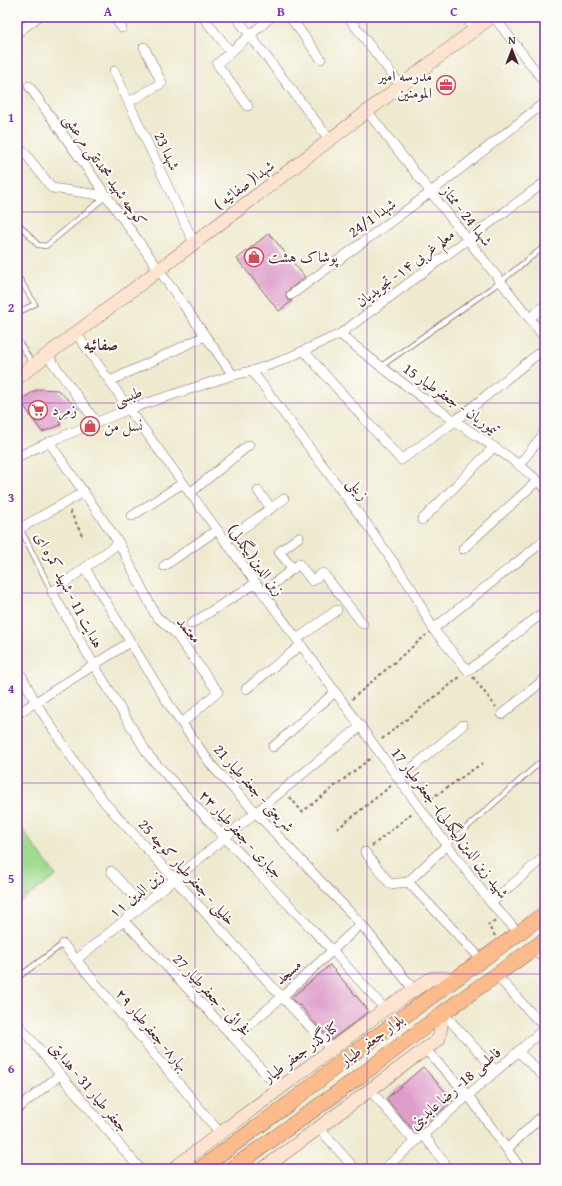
<svg xmlns="http://www.w3.org/2000/svg" width="562" height="1186" font-family="'Gentium Book Plus',Amiri,serif">
<style>
.green{fill:#9edb8f;stroke:#747d5d}
.building{fill:#dd9cca}
.lines{fill:none;stroke-linecap:round;stroke-linejoin:round}
.lane-casing{stroke:#836664;stroke-width:6}
.street-casing{stroke:#836664;stroke-width:10}
.secondary-casing{stroke:#836664;stroke-width:14}
.primary-casing{stroke:#836664;stroke-width:16}
.path{stroke:#836664;stroke-width:2;stroke-dasharray:3 3;stroke-linecap:butt}
.lane{stroke:#fff;stroke-width:4.5}
.street{stroke:#fff;stroke-width:9}
.secondary{stroke:#fde4d1;stroke-width:13}
.primary{stroke:#fbbb8c;stroke-width:15}
.grid{fill:none;stroke:#7b2cbf;stroke-width:1;stroke-opacity:0.55}
.labels{text-anchor:middle;stroke-width:4;stroke-linejoin:round;paint-order:stroke}
.poi-label{font-size:15px;fill:#4a1f2b;stroke:#fdfcf7;text-anchor:start}
.street-label{font-size:15px;fill:#4a1f2b;stroke:#fdfcf7}
.neighbourhood-label{font-size:16px;font-weight:bold;fill:#4a1f2b;stroke:#fdfcf7}
.neatline{fill:none;stroke:#7b2cbf;stroke-width:1.5}
.grid-label{font-size:13px;text-anchor:middle;font-weight:bold;fill:#7b2cbf}
</style>
<rect width="100%" height="100%" fill="#fdfcf7"/>
<filter id="ink" filterUnits="userSpaceOnUse"><feTurbulence type="fractalNoise" baseFrequency=".025" numOctaves="2"/><feDisplacementMap in="SourceGraphic" scale="8" xChannelSelector="R" yChannelSelector="G"/><feConvolveMatrix kernelMatrix="1 2 1 2 8 2 1 2 1" color-interpolation-filters="sRGB"/></filter>
<filter id="wash" filterUnits="userSpaceOnUse"><feTurbulence type="fractalNoise" baseFrequency=".012" numOctaves="4" result="noise"/><feDisplacementMap in="SourceGraphic" scale="16" xChannelSelector="R" yChannelSelector="G"/><feGaussianBlur stdDeviation="0.9" result="paint"/><feColorMatrix in="noise" values="0 0 0 0 0 0 0 0 0 0 0 0 0 0 0 0 0 1.4 0 .05"/><feComposite in="paint" operator="in"/></filter>
<g filter="url(#wash)">
<rect width="100%" height="100%" fill="#eee9cf"/>
<polygon class="green" points="17,822 56,876 17,904"/>
<g id="blocks">
<g class="building">
<polygon points="269,233 305,277 286,292 286,298 288,300 292,301 279,311 237,259"/>
<polygon points="39,389 58,390 78,409 59,421 61,425 42,432 20,400 33,392"/>
<polygon points="330,965 369,1011 331,1040 311,1019 300,1005 299,1006 291,998"/>
<polygon points="423,1067 453,1100 416,1133 386,1099"/>
</g>
</g>
</g>
<g filter="url(#ink)">
<use href="#blocks" fill-opacity="0" stroke="#836664" stroke-width="1"/>
<g class="lines">
<g class="lane-casing">
<g id="lane">
<polyline points="17,222 38,245 46,246 105,197"/>
<polyline points="17,275 35,304 17,313"/>
<polyline points="17,339 33,364"/>
<polyline points="380,367 500,282 545,246"/>
<polyline points="20,528 52,592"/>
<polyline points="447,845 545,758"/>
<polyline points="17,978 63,944"/>
</g>
</g>
<g class="street-casing">
<g id="street">
<polyline points="114,17 122,28"/>
<polyline points="203,17 230,51"/>
<polyline points="236,17 330,140"/>
<polyline points="290,17 321,59"/>
<polyline points="348,17 401,86"/>
<polyline points="465,17 475,29"/>
<polyline points="494,17 545,83"/>
<polyline points="17,33 38,17"/>
<polyline points="114,71 194,243"/>
<polyline points="29,86 233,375"/>
<polyline points="129,102 162,83 144,47"/>
<polyline points="248,106 217,64 271,17"/>
<polyline points="367,111 545,338"/>
<polyline points="24,152 52,188 106,196"/>
<polyline points="291,295 431,192 545,102"/>
<polyline points="530,318 545,305"/>
<polyline points="76,333 129,409 447,845 491,903 519,933"/>
<path d="M340,334C377,364 415,393 455,421C485,442 519,461 545,488"/>
<polyline points="304,351 401,460 455,421 545,348"/>
<polyline points="47,355 97,423"/>
<polyline points="252,371 371,530 412,589 433,629 468,671 545,611"/>
<polyline points="110,381 205,336"/>
<polyline points="49,442 119,543 156,616 175,633 218,692 182,723"/>
<polyline points="17,457 49,442 129,409 233,375 252,371 281,361 340,334 545,182"/>
<polyline points="519,465 545,432"/>
<polyline points="258,491 271,508"/>
<polyline points="190,493 249,445"/>
<polyline points="132,516 183,483"/>
<polyline points="422,520 494,447"/>
<polyline points="17,530 84,492"/>
<polyline points="225,541 284,499"/>
<polyline points="119,543 52,592 94,665 149,756 225,838 332,950 385,1009"/>
<polyline points="463,549 537,481"/>
<polyline points="164,566 217,530"/>
<polyline points="85,568 173,711 213,767 361,924 414,990"/>
<polyline points="293,569 279,552 299,537"/>
<polyline points="263,592 299,564 312,581 323,573 363,624"/>
<polyline points="191,624 256,583"/>
<polyline points="433,629 545,540"/>
<polyline points="297,639 337,610"/>
<polyline points="17,667 36,703 80,770 106,804 282,997 331,1049"/>
<polyline points="246,689 301,645"/>
<polyline points="17,714 130,642"/>
<polyline points="502,714 545,679"/>
<polyline points="273,747 335,692"/>
<polyline points="399,779 463,725"/>
<polyline points="365,852 390,884 408,882 447,845"/>
<polyline points="111,871 142,906"/>
<polyline points="408,882 482,960"/>
<polyline points="491,903 545,856"/>
<polyline points="124,921 234,1038 279,1089"/>
<polyline points="63,944 220,1133"/>
<polyline points="534,948 545,960"/>
<polyline points="76,960 361,726"/>
<polyline points="496,975 545,1028"/>
<polyline points="443,1013 496,1071"/>
<polyline points="17,1023 140,1169"/>
<polyline points="234,1038 282,997 361,924"/>
<polyline points="425,1049 468,1095 521,1169"/>
<polyline points="518,1051 545,1078"/>
<polyline points="370,1090 415,1142"/>
<polyline points="17,1109 60,1075"/>
<polyline points="319,1128 355,1169"/>
<polyline points="423,1134 449,1169"/>
<polyline points="507,1149 545,1113"/>
<polyline points="384,1169 545,1028"/>
</g>
</g>
<g class="secondary-casing">
<g id="secondary">
<polyline points="17,378 491,17"/>
<polyline points="173,1169 385,1009 432,978 455,979"/>
<polyline points="263,1169 439,1039 443,1013"/>
</g>
</g>
<g class="primary-casing">
<g id="primary">
<polyline points="200,1169 290,1103 343,1061 429,998 519,933 545,913"/>
<polyline points="231,1169 359,1077 443,1013 545,940"/>
</g>
</g>
<g class="path">
<polyline points="70,511 82,535"/>
<polyline points="473,677 496,707"/>
<polyline points="352,699 426,635"/>
<polyline points="382,739 461,676"/>
<polyline points="290,797 302,812 372,757"/>
<polyline points="426,802 484,762"/>
<polyline points="337,829 392,785"/>
<polyline points="372,846 412,813"/>
<polyline points="495,936 488,925 496,921"/>
</g>
<use href="#lane" class="lane"/>
<use href="#street" class="street"/>
<use href="#secondary" class="secondary"/>
<use href="#primary" class="primary"/>
</g>
</g>
<path class="grid" d="M195,17V1169M367,17V1169M17,212H545M17,403H545M17,593H545M17,783H545M17,974H545"/>
<defs>
<g id="office-ring" transform="scale(1)"><circle r="9.5" fill="#fdfcf7" stroke="#d1495b" stroke-width="1.5"/><path d="M-6-3h4V-5.5h4V-3h4V5H-6ZM-1-4.5V-3h2v-1.5ZM-6 0V1H6V0Z" fill="#d1495b"/></g>
<g id="shop-ring" transform="scale(1)"><circle r="9.5" fill="#fdfcf7" stroke="#d1495b" stroke-width="1.5"/><path d="M-5-2.5h2.3a2.7 3.5 0 0 1 5.4 0H5L5.5 6h-11ZM-1.5-2.5h3a1.5 2.3 0 0 0-3 0Z" fill="#d1495b"/></g>
<g id="supermarket-ring" transform="scale(1)"><circle r="9.5" fill="#fdfcf7" stroke="#d1495b" stroke-width="1.5"/><path d="M-6-5.5h2.5l.6 2H6L4.5 2H-2.5L-4.4-4H-6ZM-1.5 3.2a1.3 1.3 0 1 0 .1 0ZM3 3.2a1.3 1.3 0 1 0 .1 0Z" fill="#d1495b"/></g>
</defs>
<g fill-rule="evenodd">
<use href="#office-ring" x="446" y="85"/>
<use href="#shop-ring" x="254" y="257"/>
<use href="#supermarket-ring" x="38" y="410"/>
<use href="#shop-ring" x="90" y="426"/>
</g>
<g class="labels">
<g class="poi-label">
<text x="432" y="81" text-anchor="end">مدرسه امیر<tspan x="432" dy="17">المومنین</tspan></text>
<text x="268" y="262">پوشاک هشت</text>
<text x="52" y="415">زمرد</text>
<text x="104" y="431">نسل من</text>
</g>
<g class="street-label">
<text transform="translate(167 151) rotate(65)" y="5">شهدا 23</text>
<text transform="translate(105 170) rotate(55)" y="5">کوچه شهید محمدتقی مرعشی</text>
<text transform="translate(244 185) rotate(-37)" y="5">شهدا( صفائیه )</text>
<text transform="translate(467 216) rotate(52)" y="5">شهدا 24 - ممتاز</text>
<text transform="translate(372 218) rotate(-36)" y="5">شهدا 24/1</text>
<text transform="translate(405 268) rotate(-37)" y="5">معلم غربی ۱۴- تجویدیان</text>
<text transform="translate(128 396) rotate(-20)" y="5">طبسی</text>
<text transform="translate(451 399) rotate(35)" y="5">تیموریان - جعفرطیار 15</text>
<text transform="translate(358 489) rotate(53)" y="5">زینلی</text>
<text transform="translate(256 560) rotate(54)" y="5">زین الدین(بیگدلی)</text>
<text transform="translate(69 590) rotate(62)" y="5">هدایت 11 - شهید کمره ای</text>
<text transform="translate(189 630) rotate(50)" y="5">معتمد</text>
<text transform="translate(254 788) rotate(48)" y="5">شریعتی - جعفرطیار 21</text>
<text transform="translate(450 823) rotate(53)" y="5">شهید زین الدین(بیگدلی)- جعفرطیار 17</text>
<text transform="translate(241 834) rotate(47)" y="5">جباری - جعفرطیار ۲۳</text>
<text transform="translate(187 872) rotate(48)" y="5">خلیلی - جعفرطیار کوچه 25</text>
<text transform="translate(136 894) rotate(-39)" y="5">زین الدین ۱۱</text>
<text transform="translate(288 972) rotate(-42)" y="5">مسجد</text>
<text transform="translate(212 995) rotate(47)" y="5">فخرائی - جعفرطیار 27</text>
<text transform="translate(152 1030) rotate(50)" y="5">بهار۸- جعفرطیار ۲۹</text>
<text transform="translate(372 1040) rotate(-37)" y="5">بلوار جعفر طیار</text>
<text transform="translate(301 1052) rotate(-37)" y="5">کنارگذر جعفر طیار</text>
<text transform="translate(89 1087) rotate(50)" y="5">جعفر طیار 31 - هدایتی</text>
<text transform="translate(455 1088) rotate(-41)" y="5">فاطمی 18- رضا عابدینی</text>
</g>
<g class="neighbourhood-label">
<text x="101" y="350">صفائیه</text>
</g>
</g>
<rect width="562" height="1186" fill="none" stroke="#fdfcf7" stroke-width="44"/>
<g transform="translate(512 50)" stroke="#fdfcf7" stroke-width="3" paint-order="stroke">
<path d="M0-3L7 15L0 10L-7 15Z" fill="#4a1f2b"/>
<text y="-6" font-size="11" font-weight="bold" text-anchor="middle" fill="#4a1f2b">N</text>
</g>
<rect x="22" y="22" width="518" height="1142" class="neatline"/>
<g class="grid-label">
<text x="108" y="16">A</text>
<text x="281" y="16">B</text>
<text x="454" y="16">C</text>
<text x="11" y="122">1</text>
<text x="11" y="312">2</text>
<text x="11" y="502">3</text>
<text x="11" y="693">4</text>
<text x="11" y="883">5</text>
<text x="11" y="1073">6</text>
</g>
</svg>
